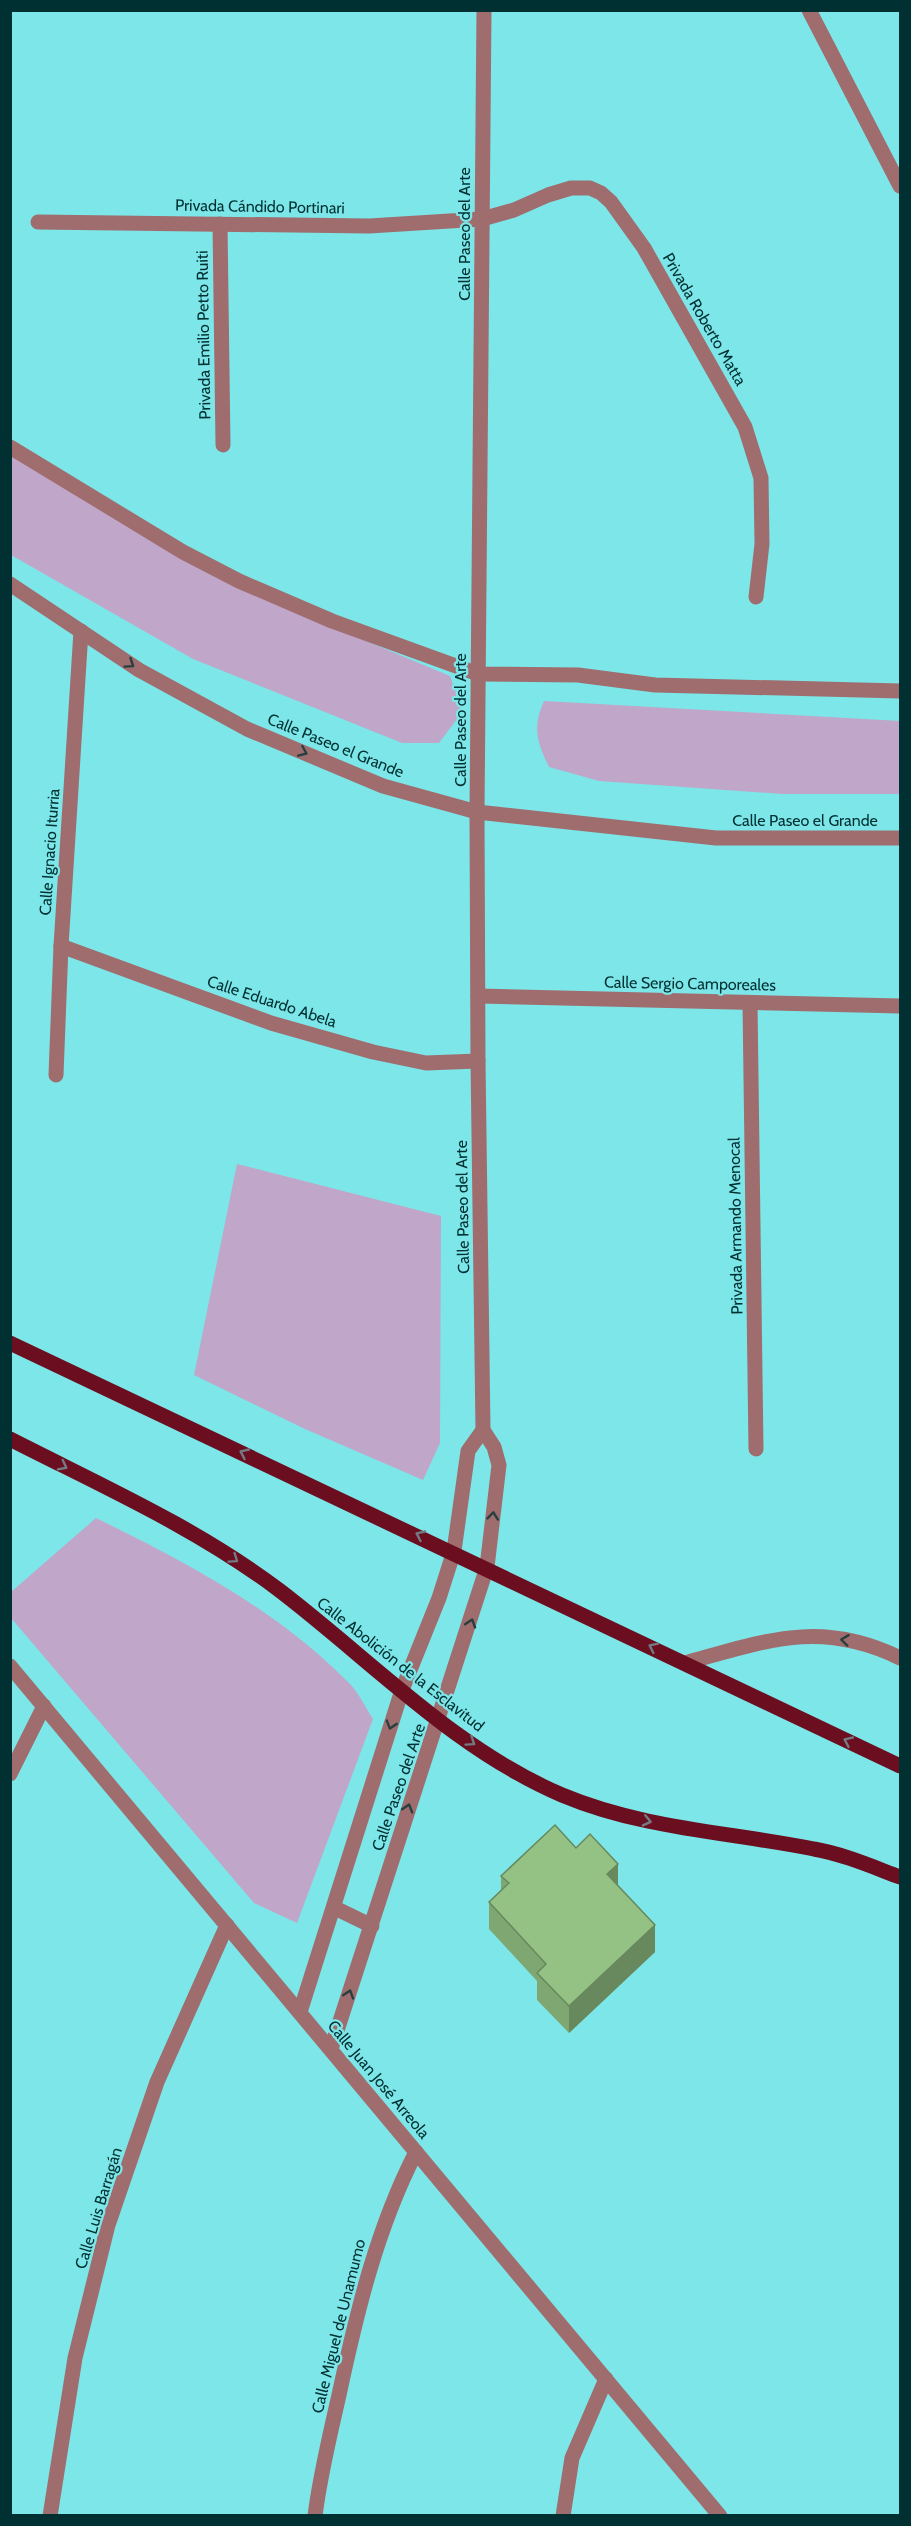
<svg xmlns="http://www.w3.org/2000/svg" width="911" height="2526" font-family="Cabin,sans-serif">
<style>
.green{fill:#c0a6c8}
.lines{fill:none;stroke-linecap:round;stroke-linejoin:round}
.minor{stroke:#a06d6e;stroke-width:15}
.major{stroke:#6b0f20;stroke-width:15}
.wall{fill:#7fa772}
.shaded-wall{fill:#68885d}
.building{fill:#94c285;stroke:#68885d;stroke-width:1.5}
.oneway{stroke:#283f40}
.oneway2{stroke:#747a84}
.labels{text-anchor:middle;stroke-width:4.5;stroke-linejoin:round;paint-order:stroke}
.street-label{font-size:16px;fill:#003031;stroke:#7de6e9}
</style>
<rect width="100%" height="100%" fill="#7de6e9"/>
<g class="green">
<polygon points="10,453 234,586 450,676 463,711 439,743 402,743 193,659 11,555"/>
<path d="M544,701L900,721V794H783L599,781L549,767C537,742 532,728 544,701Z"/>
<polygon points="237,1164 441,1216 440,1443 423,1480 305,1429 194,1375"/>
<path d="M96,1518C186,1562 275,1609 347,1681C358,1691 365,1707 373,1719L297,1923L254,1903L11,1618V1592Z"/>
</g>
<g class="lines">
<g class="minor">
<polyline points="809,10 900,186"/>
<polyline points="38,222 369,226 482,219 514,210 548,195 571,188 590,188 601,193 611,202 644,248 745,427 761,478 762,544 756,597"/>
<polyline points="220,224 223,445"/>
<polyline points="10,447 183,552 239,581 332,621 478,674 578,675 655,685 900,691"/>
<polyline points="10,584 139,670 247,729 383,786 477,812 716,838 900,838"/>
<polyline points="61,946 271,1023 373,1052 426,1063 478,1061"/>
<polyline points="478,996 900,1006"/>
<polyline points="750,1003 756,1449"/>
<polyline points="56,1075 61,946 81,631"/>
<path d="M685,1663C765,1641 820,1619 900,1658"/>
<polyline points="10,1666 720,2516"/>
<polyline points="10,1774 44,1706"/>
<polyline points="335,1908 372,1926"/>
<polyline points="300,2012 402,1690 439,1598 454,1551 468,1451 483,1430"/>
<polyline points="331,2049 487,1567 499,1465 494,1447 483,1430 478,1061 477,812 484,10"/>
<polyline points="50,2516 75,2358 108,2225 157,2082 227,1925"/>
<path d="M315,2516C320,2475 330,2435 339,2395C357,2311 377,2228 416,2152"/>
<polyline points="563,2516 572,2458 606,2379"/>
</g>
<g class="major">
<polyline points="10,1343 900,1766"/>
<path d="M10,1439C102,1486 197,1528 279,1590C371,1660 454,1749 562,1795C643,1829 729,1832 814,1849C843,1854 873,1867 900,1877"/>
</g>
</g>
<polygon class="wall" points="576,1848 618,1885 655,1952 569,2033 537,2000 537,1981 489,1929 489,1902 501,1890 501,1876"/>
<g class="shaded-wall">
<polygon points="618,1864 618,1892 607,1874"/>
<polygon points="655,1925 655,1952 569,2033 569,2006"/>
</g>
<polygon class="building" points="555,1825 576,1848 590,1834 618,1864 607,1874 655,1925 569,2006 537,1973 546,1964 489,1902 509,1883 501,1876"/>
<defs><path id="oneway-chevron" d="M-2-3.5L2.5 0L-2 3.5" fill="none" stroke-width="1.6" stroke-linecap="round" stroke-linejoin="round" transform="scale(1.5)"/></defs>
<g class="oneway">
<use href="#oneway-chevron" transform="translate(130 664) rotate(34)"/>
<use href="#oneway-chevron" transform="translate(303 752) rotate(23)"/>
<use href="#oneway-chevron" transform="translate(493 1516) rotate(-84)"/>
<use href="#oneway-chevron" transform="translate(471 1623) rotate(-72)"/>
<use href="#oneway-chevron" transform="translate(845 1640) rotate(-173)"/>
<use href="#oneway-chevron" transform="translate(391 1725) rotate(107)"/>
<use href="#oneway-chevron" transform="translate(408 1808) rotate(-73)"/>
<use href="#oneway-chevron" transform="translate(349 1994) rotate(-72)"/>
</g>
<g class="oneway2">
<use href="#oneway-chevron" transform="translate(244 1453) rotate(-155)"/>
<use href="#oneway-chevron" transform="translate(63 1466) rotate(27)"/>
<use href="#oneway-chevron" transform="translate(420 1535) rotate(-155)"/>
<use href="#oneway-chevron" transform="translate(234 1559) rotate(35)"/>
<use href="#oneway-chevron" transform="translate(653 1647) rotate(-154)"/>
<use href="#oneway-chevron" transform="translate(848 1741) rotate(-155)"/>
<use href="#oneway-chevron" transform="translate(471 1742) rotate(34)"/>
<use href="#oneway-chevron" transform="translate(647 1821) rotate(13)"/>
</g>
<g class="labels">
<g class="street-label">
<text transform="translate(260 206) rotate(1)" y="6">Privada Cándido Portinari</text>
<text transform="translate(464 234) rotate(-90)" y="6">Calle Paseo del Arte</text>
<text transform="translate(705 319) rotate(60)" y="6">Privada Roberto Matta</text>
<text transform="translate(203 335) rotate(-91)" y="6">Privada Emilio Petto Ruiti</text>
<text transform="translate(460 720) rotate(-90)" y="6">Calle Paseo del Arte</text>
<text transform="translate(336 745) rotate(22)" y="6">Calle Paseo el Grande</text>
<text x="805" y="826">Calle Paseo el Grande</text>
<text transform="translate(49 852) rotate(-86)" y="6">Calle Ignacio Iturria</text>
<text transform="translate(690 983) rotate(1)" y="6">Calle Sergio Camporeales</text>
<text transform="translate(272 1001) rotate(18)" y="6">Calle Eduardo Abela</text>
<text transform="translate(462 1207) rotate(-91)" y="6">Calle Paseo del Arte</text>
<text transform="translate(735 1226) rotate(-91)" y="6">Privada Armando Menocal</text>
<text transform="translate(401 1664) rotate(38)" y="6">Calle Abolición de la Esclavitud</text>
<text transform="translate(398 1787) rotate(-71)" y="6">Calle Paseo del Arte</text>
<text transform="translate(379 2079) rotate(50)" y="6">Calle Juan José Arreola</text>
<text transform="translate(98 2208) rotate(-73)" y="6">Calle Luis Barragán</text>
<text transform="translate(338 2326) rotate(-76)" y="6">Calle Miguel de Unamumo</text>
</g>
</g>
<rect width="911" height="2526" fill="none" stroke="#003031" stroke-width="24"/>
</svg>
